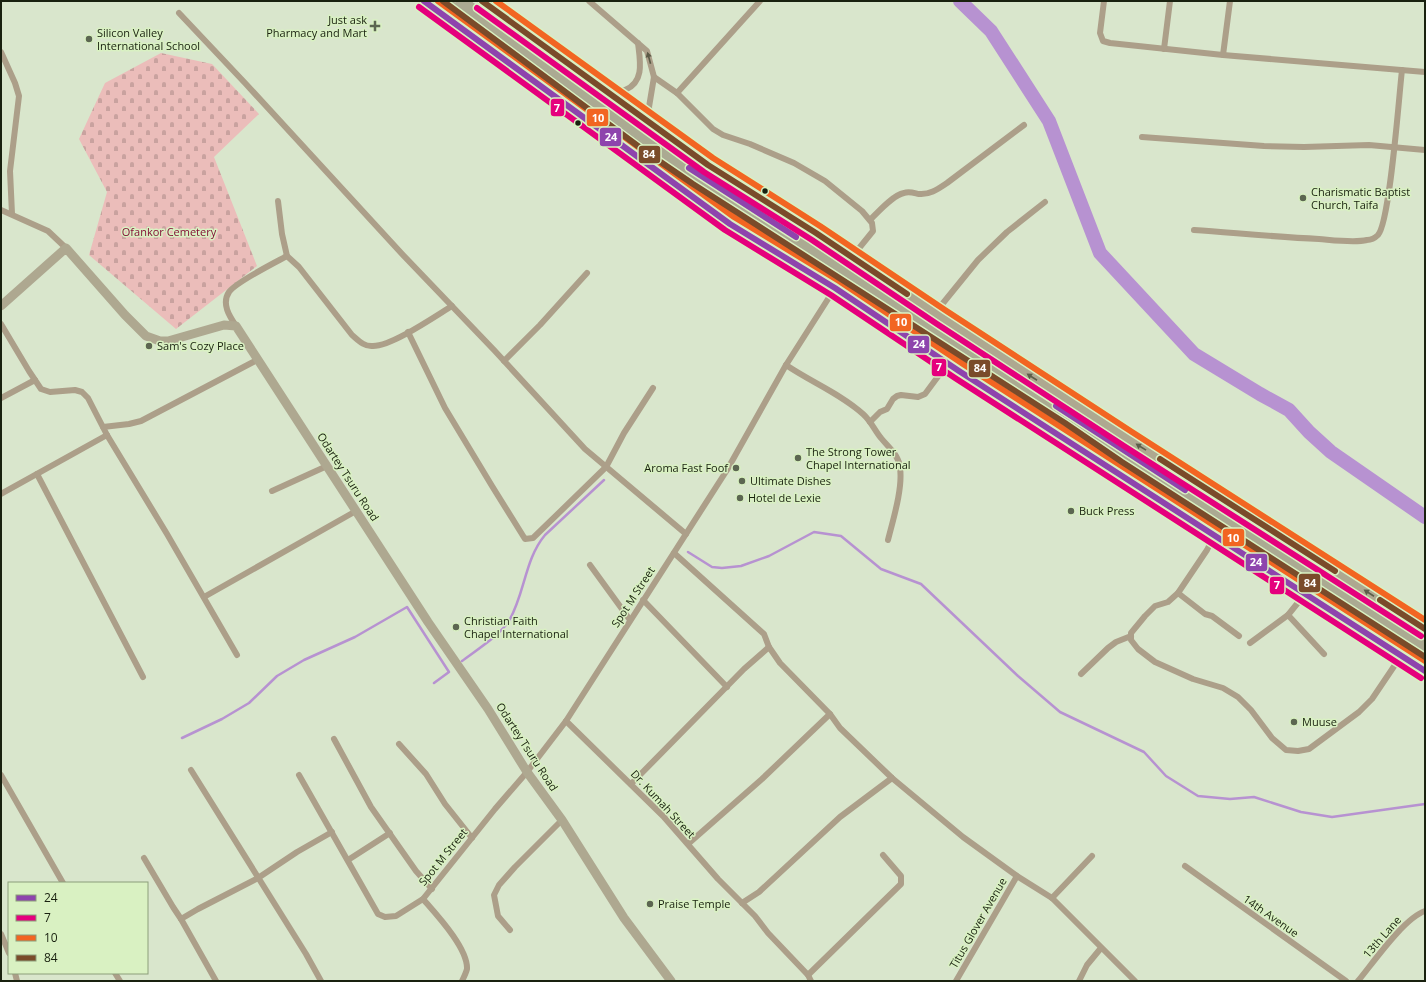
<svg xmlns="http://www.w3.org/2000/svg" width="1426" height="982" font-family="'Open Sans',sans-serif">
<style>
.cemetery{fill:url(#cemetery-stones)}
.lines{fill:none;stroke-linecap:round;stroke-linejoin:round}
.stream{stroke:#b792d1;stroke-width:2.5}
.river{stroke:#b792d1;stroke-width:14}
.street{stroke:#ac9f89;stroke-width:6}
.secondary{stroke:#aea890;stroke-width:9}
.highway{stroke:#abaa92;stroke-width:12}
.bus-1-casing{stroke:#d9f1c2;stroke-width:9}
.bus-2-casing{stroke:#d9f1c2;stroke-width:9}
.bus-3-casing{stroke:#d9f1c2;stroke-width:9}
.bus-4-casing{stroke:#d9f1c2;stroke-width:9}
.bus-1{stroke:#8e44ad;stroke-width:6}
.bus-2{stroke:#e5007d;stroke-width:6}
.bus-3{stroke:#f26522;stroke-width:6}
.bus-4{stroke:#7a4b2a;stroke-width:6}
.oneway{fill:#5b5a46}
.oneway2{fill:#5c5e49}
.poi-dot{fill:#5c6651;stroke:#d9f1c2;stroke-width:1.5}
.bus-dot{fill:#19210f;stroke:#d9f1c2;stroke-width:1.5}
.labels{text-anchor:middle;stroke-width:3;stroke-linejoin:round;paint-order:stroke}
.poi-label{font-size:11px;fill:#19210f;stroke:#d9f1c2;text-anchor:start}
.park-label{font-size:11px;fill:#830f36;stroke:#d9f1c2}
.street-label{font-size:11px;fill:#19210f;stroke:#d9f1c2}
.line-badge{stroke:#d9f1c2;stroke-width:1.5}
.badge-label{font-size:11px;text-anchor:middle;font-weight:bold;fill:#fff}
</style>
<defs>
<pattern id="cemetery-stones" width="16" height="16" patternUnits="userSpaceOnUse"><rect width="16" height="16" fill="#ebbdba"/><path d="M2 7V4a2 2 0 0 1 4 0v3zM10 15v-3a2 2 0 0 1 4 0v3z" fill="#c9a29f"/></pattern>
</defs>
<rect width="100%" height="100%" fill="#d9e6cc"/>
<polygon class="cemetery" points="161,53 212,64 259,114 214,157 257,266 176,329 89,255 107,192 79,139 105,83"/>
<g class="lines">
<g class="stream">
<polyline points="688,552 712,567 722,568 741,566 769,556 814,532 841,536 881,569 921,584 1018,676 1060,712 1144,752 1166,776 1198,796 1230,799 1254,797 1301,812 1332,817 1425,804"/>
<path d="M462,661C475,651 502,634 510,619C525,592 525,559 545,535L604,480"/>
<polyline points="182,738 222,719 249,703 277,676 304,660 355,637 407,607 449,672 434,683"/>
</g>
<polyline class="river" points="960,1 991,31 1049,121 1100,253 1194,354 1260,394 1289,410 1309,432 1331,452 1425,517"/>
<g class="street">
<polyline points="589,1 647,51 654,77 649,107 651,124"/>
<polyline points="1104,1 1100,33 1103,41 1110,43 1223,55 1425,72"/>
<polyline points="179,13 245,83 403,255 494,350 585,449 686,534"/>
<polyline points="1164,49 1170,1"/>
<polyline points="1,52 15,83 19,96 10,171 12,214"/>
<polyline points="1223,55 1230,1"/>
<polyline points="654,77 677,93 713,129 723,135 750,144 794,163 825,181 862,211 872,223 873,231 852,257"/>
<path d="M609,92C614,91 620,92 625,90C645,82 640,60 638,43"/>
<polyline points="677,93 760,1"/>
<polyline points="1142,137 1264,146 1304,147 1369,145 1425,150"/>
<path d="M278,201L282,234L287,256L299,267L352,335C358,340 364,347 373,346C392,346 434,317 452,306"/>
<polyline points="1,210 48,231 66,248"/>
<path d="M870,220C878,212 893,195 904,193C909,191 914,193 919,194C930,195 938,189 947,183L1024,125"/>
<path d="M1194,230C1236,233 1277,237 1319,239C1332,240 1354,243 1367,240C1371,240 1375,238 1378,235C1390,222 1399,95 1402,70"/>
<polyline points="935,313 978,260 1007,232 1045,202"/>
<polyline points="1,324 29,371 41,389 50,392 75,390 82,392 88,398 107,435 167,534 237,655"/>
<path d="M236,326C230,317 221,304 229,292C236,282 274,263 287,256"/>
<polyline points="408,332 445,408 492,486 525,539 533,538 606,467 624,433 653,388"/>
<polyline points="504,361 540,325 587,273"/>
<path d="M786,365C811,382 841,394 863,414C871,421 875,431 881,438C889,448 899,455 900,468C903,488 893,520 888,540"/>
<polyline points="1,398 35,380"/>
<polyline points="870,422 880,412 887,409 893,399 897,396 901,395 918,397 925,394 948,363"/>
<polyline points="103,427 129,424 141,421 257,360"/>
<polyline points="37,474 143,677"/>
<polyline points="272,491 327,466"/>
<polyline points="1,494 107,435"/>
<polyline points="1214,536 1207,550 1178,593 1168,602 1155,606 1145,616 1131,633 1131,640 1138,649 1155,662 1193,679 1223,688 1238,697 1251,710 1272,738 1286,750 1298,751 1309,749 1359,712 1372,699 1401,656"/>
<polyline points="674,553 764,634 769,647"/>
<polyline points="590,565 630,620"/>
<polyline points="1178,593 1205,614 1212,616 1239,636"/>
<polyline points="204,597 356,511"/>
<polyline points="643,600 727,687"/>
<polyline points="1288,615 1324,654"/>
<polyline points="1250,643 1288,615 1305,594"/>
<polyline points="1081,674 1108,648 1116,642 1131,636"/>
<polyline points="566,721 663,816 718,879 755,916 768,933 808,975 811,981"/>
<polyline points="334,739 371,807 416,871 432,889"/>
<polyline points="399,744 426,774 445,804 472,838"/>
<polyline points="191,770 306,954 321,981"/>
<polyline points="1,775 63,883"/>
<polyline points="299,775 378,914 385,917 396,916 423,899 495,809 527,772 566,721 727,470 786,365 835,288"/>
<polyline points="631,784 744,669 769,647 780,663 830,714 840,728 892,778 963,837 1017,876 1052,898 1135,981"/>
<polyline points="688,844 762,779 830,714"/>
<polyline points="144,858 173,907 181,919"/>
<polyline points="348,860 390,833"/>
<polyline points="1185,866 1346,981"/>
<polyline points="1052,898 1092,856"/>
<path d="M423,899C436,914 468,948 467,969C466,973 464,977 462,981"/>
<polyline points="742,903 759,892 840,817 892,778"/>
<polyline points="510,930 498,916 494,895 499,885 515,867 562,820"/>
<polyline points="1,934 9,953"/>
<polyline points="15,973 17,981"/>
<polyline points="115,973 120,981"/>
<polyline points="808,975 901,884 901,876 883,855"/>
<polyline points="216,981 181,919 198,909 258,878 297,852 332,832"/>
<polyline points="956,981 1017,876"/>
<polyline points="1079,981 1087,965 1101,948"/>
<path d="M1358,981C1373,963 1404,918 1425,911"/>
</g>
<g class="secondary">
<polyline points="424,1 730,224 835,288 959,371 1425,671"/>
<polyline points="482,1 609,92 708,165 816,233 941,317 1128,439 1425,629"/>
<polyline points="1,306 66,248 125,315 146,336 160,341 168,341 224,325 236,326 428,622 488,709 527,772 562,820 624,918 671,981"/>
</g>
<g class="highway">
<polyline points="443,1 646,152 693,184 879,303 1065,423 1122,462 1425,657"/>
<polyline points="461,1 675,159 758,213 805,242 965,348 1425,644"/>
</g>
<g class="bus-1-casing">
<g id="bus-1">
<polyline points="424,1 730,224 835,288 959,371 1425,671"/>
<polyline points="689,168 796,237"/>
<polyline points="1056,406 1185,490"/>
</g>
</g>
<g class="bus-2-casing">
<g id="bus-2">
<polyline points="419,7 725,230 831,295 955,378 1421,678"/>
<polyline points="477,8 704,172 812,240 937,324 1124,446 1421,636"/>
</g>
</g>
<g class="bus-3-casing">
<g id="bus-3">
<polyline points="438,1 734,217 839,281 963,364 1425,661"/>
<polyline points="496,1 713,158 820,226 945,310 1132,432 1425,620"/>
</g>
</g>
<g class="bus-4-casing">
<g id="bus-4">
<polyline points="443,1 646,152 693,184 1065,423 1122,462 1425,657"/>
<polyline points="482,1 708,165 816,233 907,294"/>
<polyline points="1160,459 1335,571"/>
<polyline points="1380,600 1425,629"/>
</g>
</g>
<use href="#bus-1" class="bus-1"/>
<use href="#bus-2" class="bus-2"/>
<use href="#bus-3" class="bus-3"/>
<use href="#bus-4" class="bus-4"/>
</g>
<defs><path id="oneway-solid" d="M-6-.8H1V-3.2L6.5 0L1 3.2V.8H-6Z"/></defs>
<use class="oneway" href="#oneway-solid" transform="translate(649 58) rotate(-105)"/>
<g class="oneway2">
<use href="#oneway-solid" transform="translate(1032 377) rotate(-147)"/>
<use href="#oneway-solid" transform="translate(1141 447) rotate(-148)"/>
<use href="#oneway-solid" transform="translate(1369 593) rotate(-147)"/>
</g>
<g class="poi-dot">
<path d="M373 20h4v4h4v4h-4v4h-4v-4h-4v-4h4z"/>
<circle cx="89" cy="39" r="4"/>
<circle cx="1303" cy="198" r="4"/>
<circle cx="149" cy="346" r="4"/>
<circle cx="798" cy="458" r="4"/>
<circle cx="736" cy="468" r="4"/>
<circle cx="742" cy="481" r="4"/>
<circle cx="740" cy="498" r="4"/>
<circle cx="1071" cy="511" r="4"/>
<circle cx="456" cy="627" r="4"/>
<circle cx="1294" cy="722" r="4"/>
<circle cx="650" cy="904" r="4"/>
</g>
<g class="bus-dot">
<circle cx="578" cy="123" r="3.5"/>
<circle cx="765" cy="191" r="3.5"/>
</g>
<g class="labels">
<g class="poi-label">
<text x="367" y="24" text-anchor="end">Just ask<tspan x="367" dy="13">Pharmacy and Mart</tspan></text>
<text x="97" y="37">Silicon Valley<tspan x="97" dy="13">International School</tspan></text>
<text x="1311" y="196">Charismatic Baptist<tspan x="1311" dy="13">Church, Taifa</tspan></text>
<text x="157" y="350">Sam's Cozy Place</text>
<text x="806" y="456">The Strong Tower<tspan x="806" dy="13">Chapel International</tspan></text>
<text x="728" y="472" text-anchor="end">Aroma Fast Foof</text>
<text x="750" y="485">Ultimate Dishes</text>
<text x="748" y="502">Hotel de Lexie</text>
<text x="1079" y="515">Buck Press</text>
<text x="464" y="625">Christian Faith<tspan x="464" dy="13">Chapel International</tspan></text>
<text x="1302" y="726">Muuse</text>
<text x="658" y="908">Praise Temple</text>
</g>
<g class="park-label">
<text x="169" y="236">Ofankor Cemetery</text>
</g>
<g class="street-label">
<text transform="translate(348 477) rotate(57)" y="4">Odartey Tsuru Road</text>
<text transform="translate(633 597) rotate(-57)" y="4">Spot M Street</text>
<text transform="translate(527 747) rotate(57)" y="4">Odartey Tsuru Road</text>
<text transform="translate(663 804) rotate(47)" y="4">Dr. Kumah Street</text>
<text transform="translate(443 857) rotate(-51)" y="4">Spot M Street</text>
<text transform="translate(1271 916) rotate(35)" y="4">14th Avenue</text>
<text transform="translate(978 923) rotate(-60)" y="4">Titus Glover Avenue</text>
<text transform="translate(1382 937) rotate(-49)" y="4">13th Lane</text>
</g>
</g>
<g class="line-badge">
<rect x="550" y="98" width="15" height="19" rx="4" fill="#e5007d"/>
<rect x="586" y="108" width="23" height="19" rx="4" fill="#f26522"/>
<rect x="599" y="127" width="23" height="20" rx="4" fill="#8e44ad"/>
<rect x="638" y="145" width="23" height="19" rx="4" fill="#7a4b2a"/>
<rect x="889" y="313" width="23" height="19" rx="4" fill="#f26522"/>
<rect x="907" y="335" width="23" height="19" rx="4" fill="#8e44ad"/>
<rect x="931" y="358" width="16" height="19" rx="4" fill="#e5007d"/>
<rect x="968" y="359" width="23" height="19" rx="4" fill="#7a4b2a"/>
<rect x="1222" y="528" width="23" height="19" rx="4" fill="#f26522"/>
<rect x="1245" y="553" width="23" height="19" rx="4" fill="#8e44ad"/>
<rect x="1298" y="573" width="23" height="20" rx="4" fill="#7a4b2a"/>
<rect x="1269" y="576" width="16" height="19" rx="4" fill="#e5007d"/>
</g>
<g class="badge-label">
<text x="557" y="112">7</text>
<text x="598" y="122">10</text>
<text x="611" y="141">24</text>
<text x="649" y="158">84</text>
<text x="901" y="326">10</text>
<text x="919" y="348">24</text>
<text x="939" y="371">7</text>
<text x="980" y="372">84</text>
<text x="1233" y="542">10</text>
<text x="1256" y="566">24</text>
<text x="1310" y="587">84</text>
<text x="1277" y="589">7</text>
</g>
<rect width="1426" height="982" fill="none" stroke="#19210f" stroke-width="4"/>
<rect x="8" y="882" width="140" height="92" fill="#d9f1c2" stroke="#8c9e7a"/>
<rect x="16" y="895" width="20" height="6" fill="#8e44ad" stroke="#8c9e7a"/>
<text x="44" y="902" font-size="12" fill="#19210f">24</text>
<rect x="16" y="915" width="20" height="6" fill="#e5007d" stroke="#8c9e7a"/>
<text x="44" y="922" font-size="12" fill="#19210f">7</text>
<rect x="16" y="935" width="20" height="6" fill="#f26522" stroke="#8c9e7a"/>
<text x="44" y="942" font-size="12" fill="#19210f">10</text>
<rect x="16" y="955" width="20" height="6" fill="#7a4b2a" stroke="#8c9e7a"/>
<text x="44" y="962" font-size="12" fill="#19210f">84</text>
</svg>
